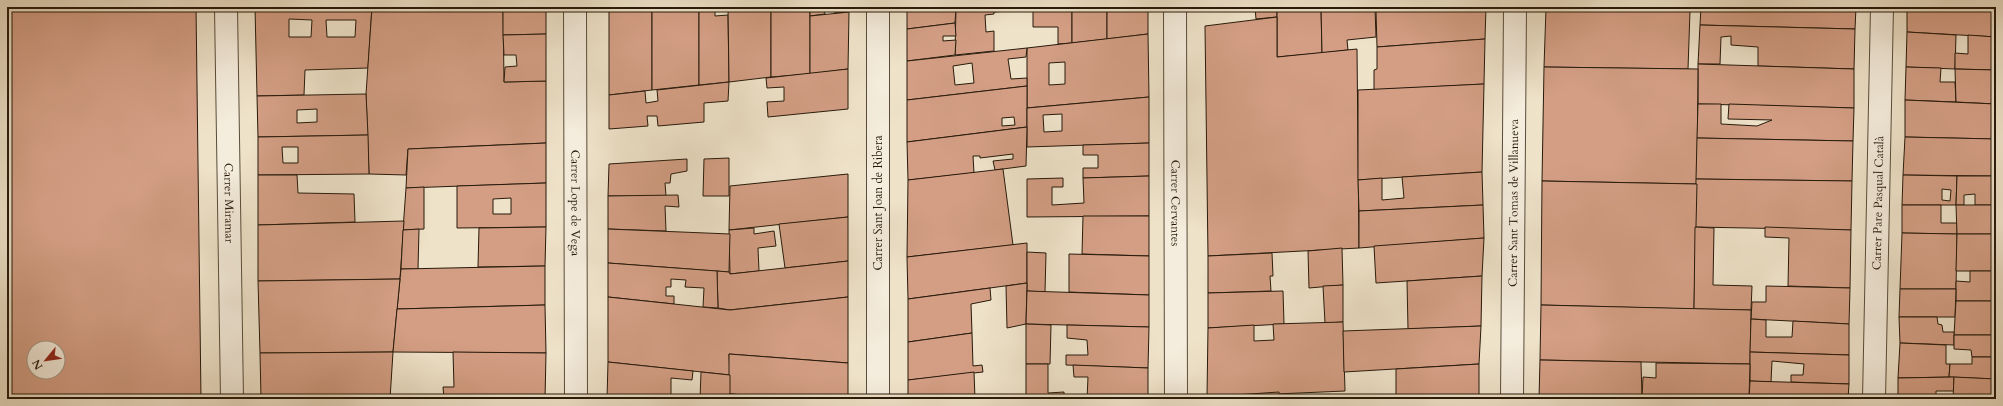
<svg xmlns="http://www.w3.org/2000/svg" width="2003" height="406" font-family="Cardo,serif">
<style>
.building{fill:#d39e84;stroke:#271a0b;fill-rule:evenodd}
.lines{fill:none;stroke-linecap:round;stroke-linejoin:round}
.street-casing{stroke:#594c3a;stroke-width:24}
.street{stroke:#f4ecdc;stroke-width:22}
.labels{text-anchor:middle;stroke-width:3;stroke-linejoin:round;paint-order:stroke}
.street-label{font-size:12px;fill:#271a0b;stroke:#f4ecdc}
</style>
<rect width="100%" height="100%" fill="#eee2c9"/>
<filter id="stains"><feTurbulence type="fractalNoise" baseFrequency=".005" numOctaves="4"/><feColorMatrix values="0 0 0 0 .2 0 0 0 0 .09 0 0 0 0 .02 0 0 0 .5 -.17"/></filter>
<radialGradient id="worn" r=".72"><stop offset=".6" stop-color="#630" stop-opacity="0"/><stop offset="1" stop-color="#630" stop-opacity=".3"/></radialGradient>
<g class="building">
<path d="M7,7H196L201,399H7ZM34,348H58V372H34Z"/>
<path d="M255,7H372L368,68L305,70L304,95L257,96ZM289,19L312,20L311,37H289ZM326,20H356L355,37H327Z"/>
<polygon points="372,7 503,7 504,82 546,81 546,143 408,149 406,175 369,174 366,94"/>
<polygon points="503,7 546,7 546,34 503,35"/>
<polygon points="609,7 652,7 652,90 609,95"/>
<polygon points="652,7 699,7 699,85 652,90"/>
<polygon points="699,7 715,7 715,16 728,15 729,82 699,85"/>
<polygon points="728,7 771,7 771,77 729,82"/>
<polygon points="771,7 810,7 810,74 771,77"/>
<polygon points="810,7 824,7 825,14 810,16"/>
<polygon points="835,7 849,7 849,12 835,13"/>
<polygon points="907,7 956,7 955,23 907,29"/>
<polygon points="956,7 994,7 994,14 985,15 986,32 994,31 994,51 955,55"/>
<polygon points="994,7 1033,7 1033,9 994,12"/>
<polygon points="1033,7 1072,7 1072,43 1058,44 1058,27 1033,27"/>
<polygon points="1072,7 1107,7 1107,39 1072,43"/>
<polygon points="1107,7 1148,7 1148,34 1107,39"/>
<polygon points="1255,7 1277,7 1277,17 1256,19"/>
<polygon points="1277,7 1321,7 1322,53 1277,57"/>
<polygon points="1321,7 1375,7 1376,37 1347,40 1348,50 1322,53"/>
<polygon points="1400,7 1486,7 1485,39 1377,47 1376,11"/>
<polygon points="1546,7 1701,7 1701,11"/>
<polygon points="1701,7 1856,7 1855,29 1700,25"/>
<polygon points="1907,7 1996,7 1996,37 1907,32"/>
<polygon points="1546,8 1690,11 1688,69 1544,67"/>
<polygon points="849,12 848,69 810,74 810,16"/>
<polygon points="1277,17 1277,57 1357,49 1359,248 1208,256 1205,26"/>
<polygon points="955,23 956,36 943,36 943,41 956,40 955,55 907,61 907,29"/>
<polygon points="1700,25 1855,29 1854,69 1758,66 1758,47 1731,45 1731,36 1721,37 1720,64 1698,64"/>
<polygon points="1907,32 1956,35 1955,69 1906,67"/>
<polygon points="546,34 546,81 504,82 505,67 517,66 516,55 504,55 503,35"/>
<path d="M1148,34L1149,97L1027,108V48ZM1065,62V84L1049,85V63Z"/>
<polygon points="1968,35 1996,37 1996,70 1955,69 1955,53 1968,54"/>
<polygon points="1485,39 1484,84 1374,90 1374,70 1377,69 1377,47"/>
<path d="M1027,48L1026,57L1008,59L1011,79L1027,78V86L907,100V61ZM972,63L974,83L955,85L953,66Z"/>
<polygon points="1698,64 1854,69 1854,108 1698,104"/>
<polygon points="1544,67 1698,69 1697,184 1542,181"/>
<polygon points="1906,67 1941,68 1940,82 1955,82 1956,102 1905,100"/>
<polygon points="848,69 848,109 768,117 767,102 784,101 784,87 767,88 766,78"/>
<polygon points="1955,69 1996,70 1996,104 1956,102"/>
<polygon points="729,82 728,101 704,103 704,122 658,126 657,116 647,116 648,126 609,129 609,95 645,91 646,103 658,101 657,90"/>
<polygon points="1484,84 1482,172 1358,180 1358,90"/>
<path d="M1027,86V127L907,142V100ZM1014,117L1015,125L1002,126V118Z"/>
<path d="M366,94L368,135L258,137L257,96ZM317,109V122L297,123V110Z"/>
<path d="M1149,97V143L1027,147V108ZM1062,114V131L1044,132L1043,115Z"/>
<polygon points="1905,100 1996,104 1996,139 1905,137"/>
<polygon points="1698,104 1721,104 1721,124 1757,126 1772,120 1728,119 1729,104 1854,108 1853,141 1697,138"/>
<polygon points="1027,127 1026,166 995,170 993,161 1013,159 1013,154 980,158 980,156 973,156 974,173 908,180 907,142"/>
<path d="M368,135L369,174L258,175V137ZM282,147H298V163H283Z"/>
<polygon points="1905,137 1996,139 1996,176 1903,175"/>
<polygon points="1697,138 1853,141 1852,181 1696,179"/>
<polygon points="546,143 546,183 406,188 408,149"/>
<polygon points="1149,143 1149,176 1083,178 1083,168 1098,168 1098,155 1083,155 1083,145"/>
<polygon points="729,158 729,196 703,196 704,159"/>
<polygon points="687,159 687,171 671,174 670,183 665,183 666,196 608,196 609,164"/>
<polygon points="1003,169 1013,245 907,257 908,180"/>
<polygon points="1482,172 1483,205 1359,211 1358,180 1382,178 1382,200 1404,198 1402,177"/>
<polygon points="848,174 848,217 729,230 730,186"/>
<polygon points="258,175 297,175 298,193 354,194 355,222 258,225"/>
<path d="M1903,175L1957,176L1956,205H1902ZM1942,189L1951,190L1950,201L1942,200Z"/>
<polygon points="1149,176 1149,216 1027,217 1027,179 1063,178 1063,187 1052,187 1052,205 1084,203 1083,178"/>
<polygon points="1957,176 1996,176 1996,205 1975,205 1975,194 1964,195 1964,205 1956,205"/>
<polygon points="1696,179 1852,181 1851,230 1695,227"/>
<polygon points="1542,181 1697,184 1694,309 1541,305"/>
<path d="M546,183V227L457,228V186ZM511,198V214H493V199Z"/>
<polygon points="424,187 424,229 403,230 406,188"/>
<polygon points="678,195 679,207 665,206 666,231 608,229 608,196"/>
<polygon points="1483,205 1484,238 1359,248 1359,211"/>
<polygon points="1902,205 1941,205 1941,223 1957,223 1957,234 1902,233"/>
<polygon points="1956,205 1996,205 1996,234 1957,234"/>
<polygon points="1083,216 1149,216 1149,256 1082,254"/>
<polygon points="848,217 848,261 785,268 779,224"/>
<polygon points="404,221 400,279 258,281 258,225"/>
<polygon points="546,227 545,266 478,267 479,228"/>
<polygon points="1695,227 1714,228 1713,285 1752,286 1751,310 1694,309"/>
<polygon points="1765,227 1851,230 1850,288 1788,286 1789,238 1765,237"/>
<polygon points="754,228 754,234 774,231 776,246 758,248 759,271 730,274 729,230"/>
<polygon points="419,229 418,269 401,269 403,230"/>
<polygon points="608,229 730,234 729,272 608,263"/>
<polygon points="1902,233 1957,234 1956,289 1900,289"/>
<polygon points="1957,234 1996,234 1996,271 1956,271"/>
<polygon points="1484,238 1482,276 1376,283 1374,246"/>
<polygon points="1027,243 1027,283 908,299 907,257"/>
<polygon points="1342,248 1343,285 1309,288 1308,251"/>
<polygon points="1027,252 1046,253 1045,292 1027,291"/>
<polygon points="1272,253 1273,276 1270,276 1271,291 1208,293 1208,256"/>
<polygon points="1069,254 1149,256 1149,295 1069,292"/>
<polygon points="848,261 848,297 730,310 718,308 717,271 729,272 730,274"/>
<polygon points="608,263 717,271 718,308 703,307 704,288 685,287 686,280 671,279 671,287 666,287 666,296 674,296 674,304 608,297"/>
<polygon points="545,266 545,305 397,309 401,269"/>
<polygon points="1970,271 1996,271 1996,301 1956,301 1956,281 1970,282"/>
<polygon points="1482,276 1481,326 1408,329 1407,281"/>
<polygon points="400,279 393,352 260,353 258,281"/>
<polygon points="1027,283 1026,324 1007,328 1006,286"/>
<polygon points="1343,285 1343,322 1325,323 1323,286"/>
<polygon points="1766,286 1850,288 1849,324 1751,319 1752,302 1766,302"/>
<polygon points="990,288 991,300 971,304 972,333 908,342 908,299"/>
<polygon points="1900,289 1956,289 1955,317 1899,317"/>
<polygon points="1027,291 1149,295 1149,327 1026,324"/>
<polygon points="1283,291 1284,324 1208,328 1208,293"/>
<polygon points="608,297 730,310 848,297 848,363 729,354 730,375 608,362"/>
<polygon points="1956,301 1996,301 1996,335 1954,335"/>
<polygon points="545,305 546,353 393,352 397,309"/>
<polygon points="1541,305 1751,310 1750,364 1540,360"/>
<polygon points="1899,317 1937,317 1938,324 1942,325 1943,332 1954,332 1954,345 1900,343"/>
<polygon points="1751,319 1766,320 1766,337 1792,337 1793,321 1849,324 1849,355 1750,352"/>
<polygon points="1343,322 1345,391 1207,397 1208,328 1254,325 1254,341 1274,340 1273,324"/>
<polygon points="1026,324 1051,325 1050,364 1026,364"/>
<polygon points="1067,325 1149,327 1148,368 1066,365 1066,355 1088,355 1087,340 1067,338"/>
<polygon points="1481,326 1479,364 1344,372 1343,331"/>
<polygon points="972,333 973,366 982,365 983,372 908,380 908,342"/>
<polygon points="1954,335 1996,335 1996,357 1972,357 1971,350 1954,349"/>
<polygon points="1900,343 1946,345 1946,364 1950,364 1949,377 1898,378"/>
<polygon points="393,352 390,399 261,399 260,353"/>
<polygon points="453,352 546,353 545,399 444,399 443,387 454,387"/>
<polygon points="1750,352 1849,355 1849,384 1791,382 1791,375 1803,375 1804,364 1772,361 1771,382 1750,381"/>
<polygon points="729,354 848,363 848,399 813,399 729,394"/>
<polygon points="1972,357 1996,357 1996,379 1949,377 1950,364 1972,364"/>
<polygon points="1540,360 1641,362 1642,399 1539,399"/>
<polygon points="608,362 693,371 692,380 671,378 671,399 607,399"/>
<polygon points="1656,363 1750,364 1749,399 1642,399 1643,377 1656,378"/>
<polygon points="1026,364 1048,364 1048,393 1064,392 1064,399 1026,399"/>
<polygon points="1479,364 1479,399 1396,399 1396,369"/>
<polygon points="1073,365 1148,368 1148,399 1087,399 1088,377 1074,377"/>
<polygon points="701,372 730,375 730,399 700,399"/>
<polygon points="974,372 975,399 908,399 908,380"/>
<polygon points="1954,377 1954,391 1936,391 1936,397 1953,397 1953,399 1898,399 1898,378"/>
<polygon points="1954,377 1996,379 1996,399 1953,399"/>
<polygon points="1750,381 1849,384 1848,399 1749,399"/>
<polygon points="1279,392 1279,399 1207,399 1207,397"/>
<polygon points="729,394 770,396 770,399 730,399"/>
<polygon points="778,397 813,399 778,399"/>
<polygon points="390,398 444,399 446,399 390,399"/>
</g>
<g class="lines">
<g class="street-casing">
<g id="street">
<path id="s1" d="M226,7L232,399"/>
<path id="s2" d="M575,7L576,399"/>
<path id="s3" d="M1175,7L1176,399"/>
<polyline points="878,399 878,7"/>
<path id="s4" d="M1512,399L1515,7"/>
<path id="s5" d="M1874,399L1882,7"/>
</g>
</g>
<use href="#street" class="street"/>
</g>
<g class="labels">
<g class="street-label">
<text dy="4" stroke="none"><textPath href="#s1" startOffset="196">Carrer Miramar</textPath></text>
<text dy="4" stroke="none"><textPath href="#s2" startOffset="196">Carrer Lope de Vega</textPath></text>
<text transform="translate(878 203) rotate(-90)" y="4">Carrer Sant Joan de Ribera</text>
<text dy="4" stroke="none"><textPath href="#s3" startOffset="196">Carrer Cervantes</textPath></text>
<text dy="4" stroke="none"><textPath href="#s4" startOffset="196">Carrer Sant Tomas de Villanueva</textPath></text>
<text dy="4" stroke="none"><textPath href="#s5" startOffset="196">Carrer Pare Pasqual Català</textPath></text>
</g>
</g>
<rect width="2003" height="406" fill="none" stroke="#eee2c9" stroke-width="24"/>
<rect x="8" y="8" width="1987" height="390" fill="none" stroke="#271a0b" stroke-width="2"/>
<rect x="12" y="12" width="1979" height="382" fill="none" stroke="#271a0b"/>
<g transform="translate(46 360) rotate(241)"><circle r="19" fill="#f4ecdc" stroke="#a29888"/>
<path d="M0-3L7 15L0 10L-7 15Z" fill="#8f2418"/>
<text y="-6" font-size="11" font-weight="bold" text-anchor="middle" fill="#271a0b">N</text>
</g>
<rect width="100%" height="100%" filter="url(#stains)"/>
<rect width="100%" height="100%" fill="url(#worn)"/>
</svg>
